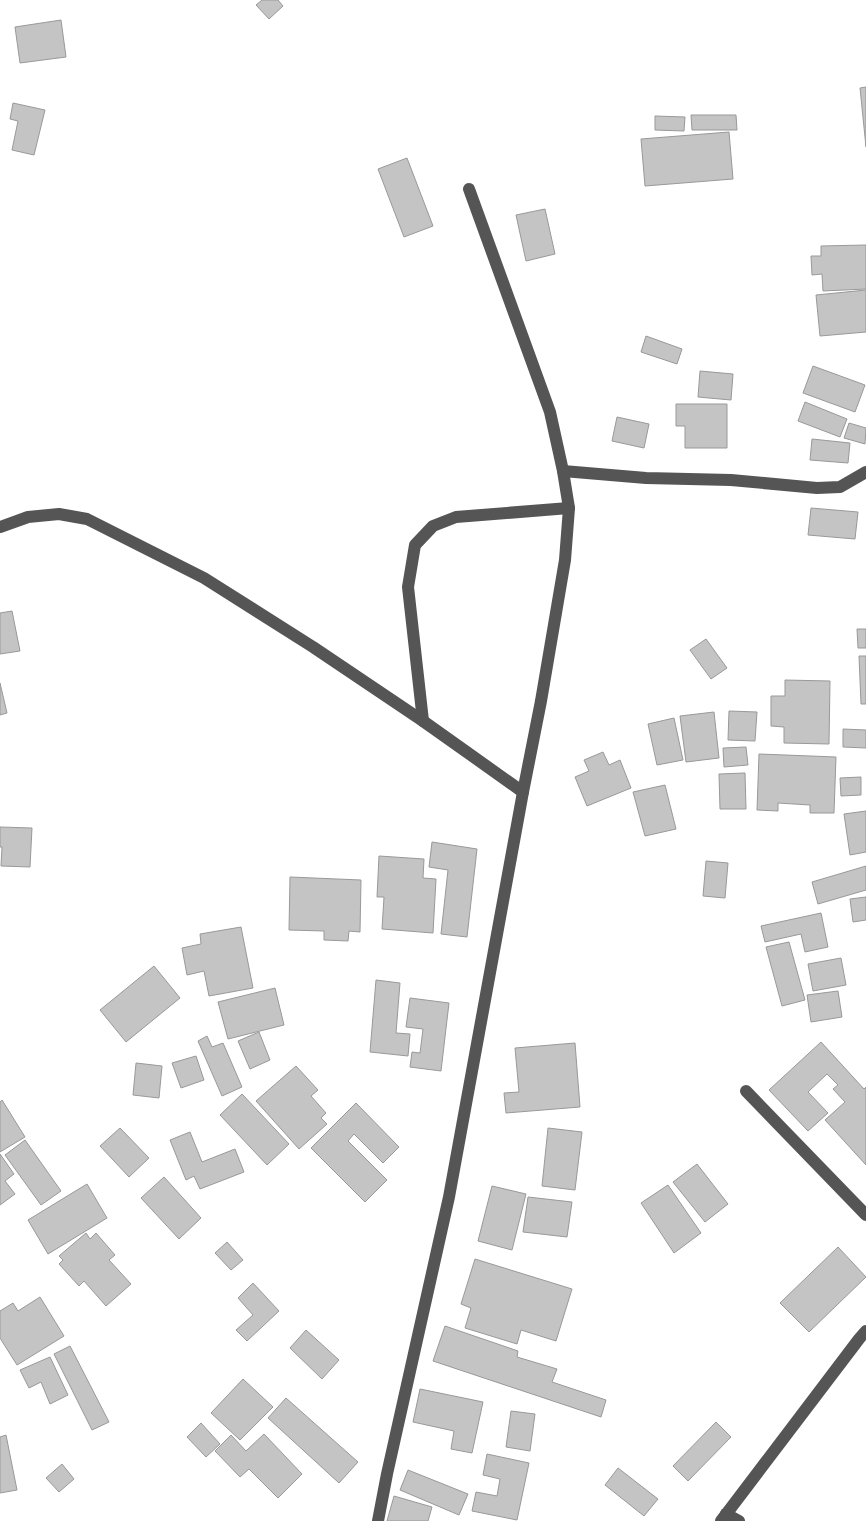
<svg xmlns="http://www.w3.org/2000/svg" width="866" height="1521" font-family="Montserrat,sans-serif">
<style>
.building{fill:#c4c4c4;stroke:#999}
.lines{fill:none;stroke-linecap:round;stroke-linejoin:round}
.minor{stroke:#555;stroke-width:12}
</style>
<rect width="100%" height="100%" fill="#fff"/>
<g class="building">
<polygon points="262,0 278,0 283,6 269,19 256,5"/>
<polygon points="61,20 66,57 20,63 15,27"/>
<polygon points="866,87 866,147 860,88"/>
<polygon points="13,103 45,110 34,155 12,150 18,121 10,119"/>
<polygon points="691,115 736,115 737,130 692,130"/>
<polygon points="655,116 685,117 684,131 655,130"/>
<polygon points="729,132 733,179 645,186 641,139"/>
<polygon points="407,158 433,226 404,237 378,169"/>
<polygon points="545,209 555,254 526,261 516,215"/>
<polygon points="866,245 866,289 823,291 822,274 812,275 811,256 821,256 821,246"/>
<polygon points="866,290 866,332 820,336 816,295"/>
<polygon points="646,336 682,349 677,364 641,352"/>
<polygon points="813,366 865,385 855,412 803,393"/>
<polygon points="700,371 733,374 731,400 698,397"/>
<polygon points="805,402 847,419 840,437 798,421"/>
<polygon points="676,404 727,404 727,448 685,448 685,426 676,426"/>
<polygon points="617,417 649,424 644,448 612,441"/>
<polygon points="849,423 866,428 865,444 844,438"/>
<polygon points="812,439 850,443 848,463 810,460"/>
<polygon points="811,508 858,512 855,539 808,535"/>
<polygon points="12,611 20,651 0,654 0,613"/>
<polygon points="857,629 866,629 866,648 858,648"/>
<polygon points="706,639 727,668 711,679 690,650"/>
<polygon points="859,656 866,656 866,704 861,704"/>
<polygon points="785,680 830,681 829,744 784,743 784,727 771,726 771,696 785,696"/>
<polygon points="0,683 7,713 0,715"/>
<polygon points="729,711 757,712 755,741 728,740"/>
<polygon points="714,712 719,758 686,762 680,716"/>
<polygon points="674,718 683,760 657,765 648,724"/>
<polygon points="843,729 866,730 866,748 843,747"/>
<polygon points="746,747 748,765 724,767 723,748"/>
<polygon points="603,752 609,765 620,760 631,788 587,806 575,777 589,771 584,760"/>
<polygon points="759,754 836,757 834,813 810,813 810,805 778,803 778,811 757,810"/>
<polygon points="745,773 746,809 720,809 719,774"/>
<polygon points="861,777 861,795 841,796 840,778"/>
<polygon points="665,785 676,829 645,836 633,792"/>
<polygon points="866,811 866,852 850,855 844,814"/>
<polygon points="0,827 32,828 30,867 1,866 2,847 0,847"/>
<polygon points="432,842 477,849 467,937 441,934 448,870 429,867"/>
<polygon points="379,856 424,859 423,878 436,879 433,933 382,929 384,897 377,897"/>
<polygon points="706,861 728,863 725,898 703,896"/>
<polygon points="866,866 866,890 818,904 812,882"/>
<polygon points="290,877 361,880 360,932 349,931 348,941 324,940 324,931 289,930"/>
<polygon points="866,897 866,920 853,922 850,899"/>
<polygon points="821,913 828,947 805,952 801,934 765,942 761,926"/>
<polygon points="241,927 253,988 209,996 204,971 187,975 182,948 201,944 200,934"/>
<polygon points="789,942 805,1000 782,1006 766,947"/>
<polygon points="841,958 846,985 813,991 808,964"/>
<polygon points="154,966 180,998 126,1042 100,1010"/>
<polygon points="376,980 400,983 396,1033 410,1034 408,1056 370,1052"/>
<polygon points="275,988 284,1025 228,1039 218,1002"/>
<polygon points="838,991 842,1017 811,1022 807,995"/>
<polygon points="410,998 449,1003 441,1071 410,1067 412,1052 420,1053 423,1029 406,1027"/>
<polygon points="259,1032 270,1060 250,1069 238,1041"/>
<polygon points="207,1036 212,1047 223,1043 242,1087 222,1096 198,1041"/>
<polygon points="821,1042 864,1089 866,1087 866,1165 825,1120 845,1102 833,1089 838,1085 827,1074 808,1092 828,1113 808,1131 769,1090"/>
<polygon points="575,1043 580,1107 506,1113 504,1093 519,1092 515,1048"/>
<polygon points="196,1056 204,1080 181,1088 172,1063"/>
<polygon points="136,1063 162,1066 159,1098 133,1095"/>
<polygon points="296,1066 318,1090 311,1096 326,1113 321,1118 327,1124 299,1149 256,1101"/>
<polygon points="242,1094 289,1144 267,1165 220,1115"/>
<polygon points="2,1100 25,1137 0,1152 0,1102"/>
<polygon points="356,1103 399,1147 383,1163 354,1134 348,1141 387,1180 365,1202 311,1148"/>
<polygon points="120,1128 149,1158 129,1177 100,1146"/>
<polygon points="548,1128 582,1132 575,1190 542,1186"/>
<polygon points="190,1132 202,1162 235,1149 244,1172 200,1189 194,1176 186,1180 170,1140"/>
<polygon points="25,1140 61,1191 41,1205 5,1155"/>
<polygon points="0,1154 14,1174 5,1181 15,1194 0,1205"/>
<polygon points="697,1164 728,1204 705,1222 673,1182"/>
<polygon points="164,1177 201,1218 179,1239 141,1198"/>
<polygon points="87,1184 107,1218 48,1254 28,1220"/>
<polygon points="668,1185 701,1233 674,1253 641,1203"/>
<polygon points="492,1186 526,1194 512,1250 478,1241"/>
<polygon points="528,1197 572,1202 567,1237 523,1232"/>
<polygon points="86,1233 90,1239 96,1233 115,1255 109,1260 131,1284 106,1306 84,1281 79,1286 59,1264 63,1260 59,1256"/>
<polygon points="227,1242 243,1260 231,1270 215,1253"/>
<polygon points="838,1247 866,1277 809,1332 780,1303"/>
<polygon points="475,1259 572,1289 556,1341 521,1330 517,1344 465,1328 471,1308 461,1304"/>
<polygon points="253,1283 279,1311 247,1341 236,1330 253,1315 238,1298"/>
<polygon points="40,1297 64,1336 17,1365 0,1338 0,1311 13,1303 18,1311"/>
<polygon points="445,1326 518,1351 517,1357 557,1369 552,1382 606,1400 601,1417 433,1361"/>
<polygon points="306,1330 339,1360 322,1379 290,1348"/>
<polygon points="70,1346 109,1422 92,1430 54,1354"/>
<polygon points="50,1357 68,1395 50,1404 41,1382 29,1388 20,1370"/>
<polygon points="243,1379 273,1407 240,1440 211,1413"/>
<polygon points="420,1389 483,1402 472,1453 451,1449 454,1431 413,1422"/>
<polygon points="286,1398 358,1462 339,1483 268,1418"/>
<polygon points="511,1411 535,1414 530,1451 506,1447"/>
<polygon points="716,1422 731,1437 688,1481 673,1466"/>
<polygon points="201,1423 220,1444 206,1457 187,1437"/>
<polygon points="264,1434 302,1474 278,1498 249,1469 240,1477 215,1451 231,1435 246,1451"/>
<polygon points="6,1435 17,1490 0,1493 0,1437"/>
<polygon points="487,1454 529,1463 517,1520 472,1511 476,1492 497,1496 500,1479 483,1475"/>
<polygon points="62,1464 74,1479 59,1492 46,1478"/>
<polygon points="618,1468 658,1499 644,1516 605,1485"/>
<polygon points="408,1470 468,1494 459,1515 400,1490"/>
<polygon points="394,1496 432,1507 428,1521 387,1521"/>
</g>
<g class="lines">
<g class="minor">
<polyline points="563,471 646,478 731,480 817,488 840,487 866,472"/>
<polyline points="0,527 28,517 59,514 87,519 204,578 313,647 423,721 523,792"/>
<polyline points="423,721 408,587 415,545 433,526 456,517 569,508"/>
<polyline points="746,1091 866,1215"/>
<polyline points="726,1514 739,1521"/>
<polyline points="378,1521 387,1474 449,1197 523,792 541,701 565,560 569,508 563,471 550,412 469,189"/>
<polyline points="721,1521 859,1339 866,1331"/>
</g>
</g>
</svg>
